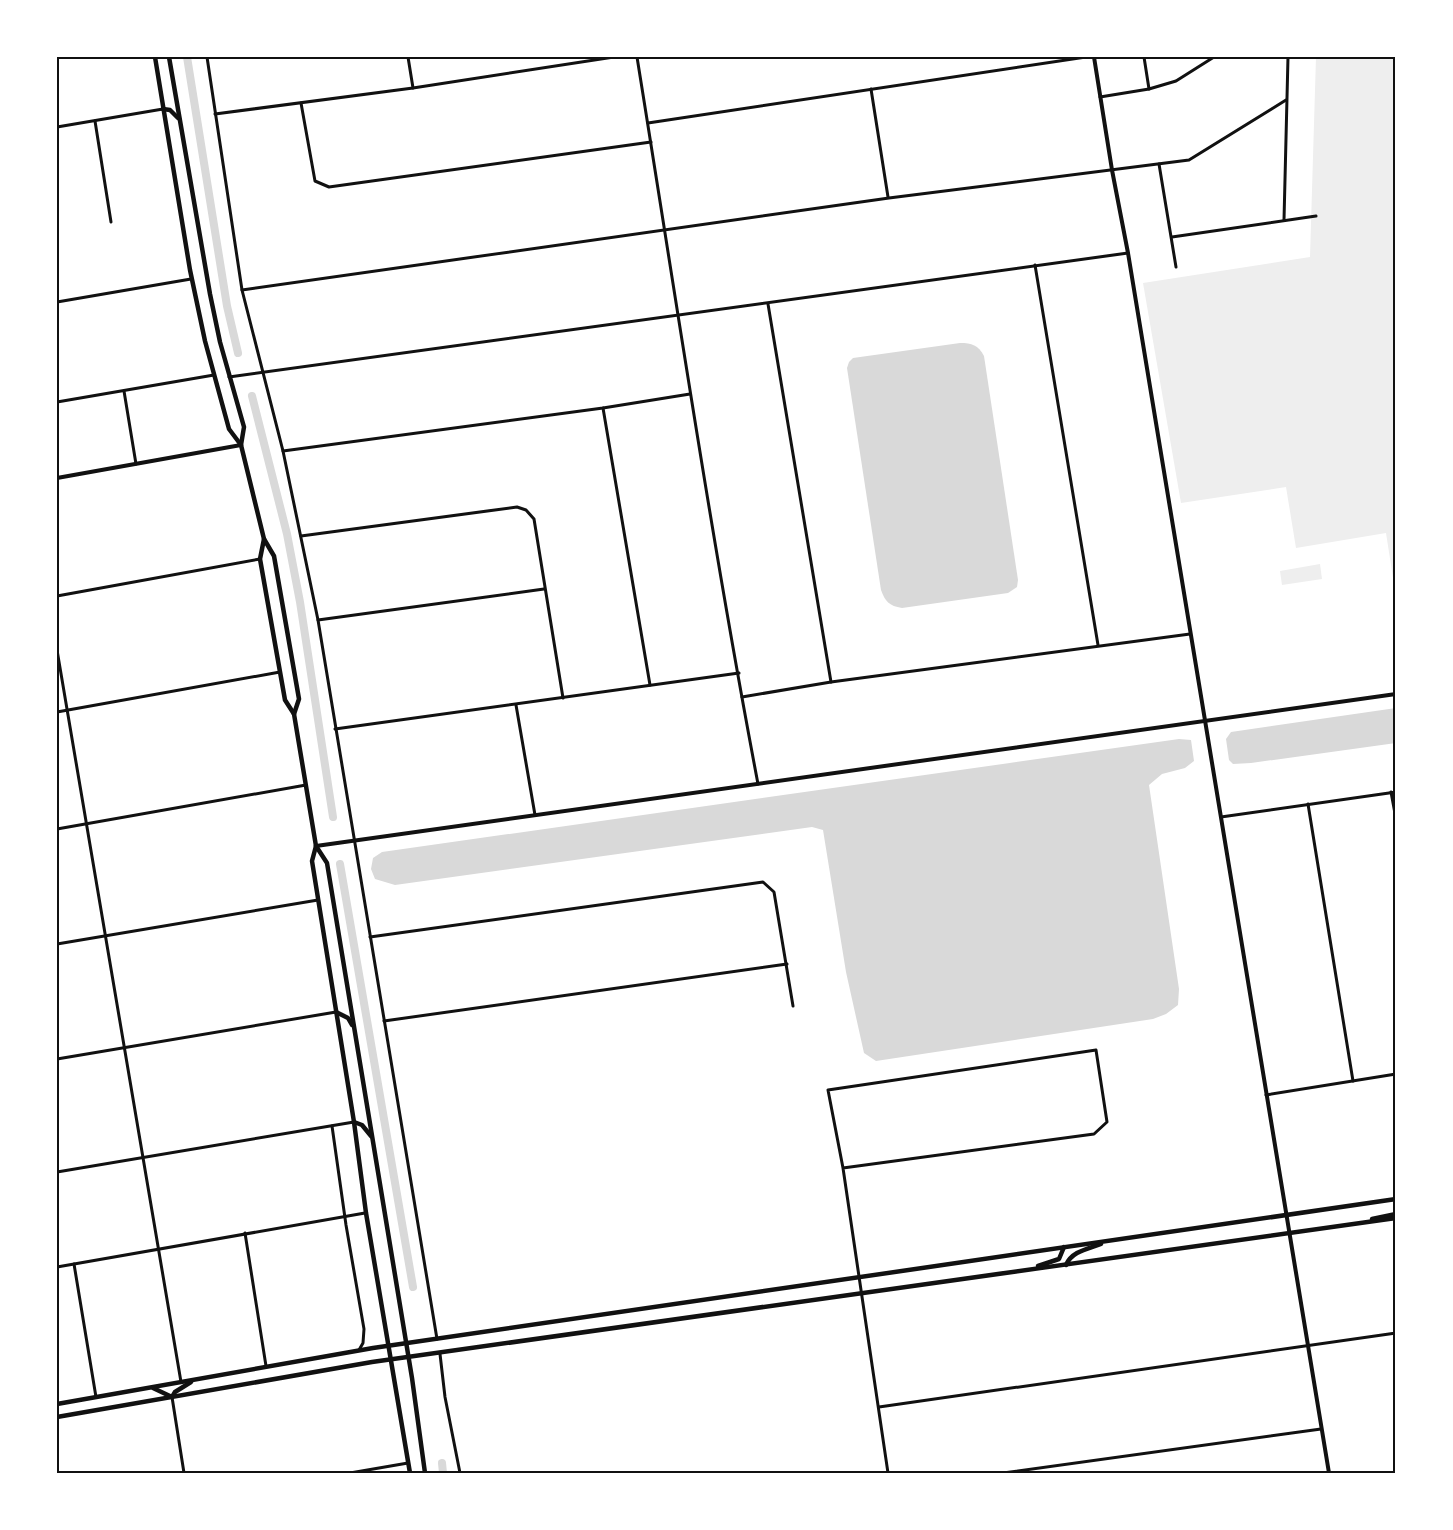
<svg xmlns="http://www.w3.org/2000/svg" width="1453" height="1530" font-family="Montserrat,sans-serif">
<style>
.green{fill:#eee}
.water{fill:#d9d9d9}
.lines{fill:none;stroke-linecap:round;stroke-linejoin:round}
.canal{stroke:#d9d9d9;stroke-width:8}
.minor{stroke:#111;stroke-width:3}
.tertiary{stroke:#111;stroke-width:4}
.primary{stroke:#111;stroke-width:4.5}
.neatline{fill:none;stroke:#111;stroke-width:2}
</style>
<rect width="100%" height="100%" fill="#fff"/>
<g class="green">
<polygon points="1316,57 1396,57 1396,597 1386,533 1296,548 1286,487 1181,503 1143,283 1310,257"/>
<polygon points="1320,564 1322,579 1282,585 1280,571"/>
</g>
<g class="water">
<path d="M960,343C972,343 978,345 984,356L1018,580L1017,587L1008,593L902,608C889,606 885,601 881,590L847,368L849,362L853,358Z"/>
<polygon points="1396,708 1396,743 1251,763 1233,764 1229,760 1226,739 1231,732"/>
<polygon points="1179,739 1191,740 1194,761 1185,768 1162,774 1149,785 1179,989 1178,1005 1166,1014 1153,1019 876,1061 864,1053 846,972 823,830 812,827 395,885 375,879 371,869 373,858 382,852"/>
</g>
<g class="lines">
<g class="canal">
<polyline points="187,57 227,306 238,353"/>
<polyline points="252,396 287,534 300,602 333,817"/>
<polyline points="340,864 413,1287"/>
<polyline points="442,1463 443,1473"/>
</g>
<g class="minor">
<polyline points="207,57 242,290 283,451 318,620 437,1339"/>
<polyline points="408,57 413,88"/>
<path d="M637,57C676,299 712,542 758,784"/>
<polyline points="1144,57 1149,89"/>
<polyline points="871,89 888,197"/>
<polyline points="1100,97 1149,89 1176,81 1214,57"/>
<polyline points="301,103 315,181 329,187 651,142"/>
<polyline points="215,114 413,88 614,57"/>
<polyline points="95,121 111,222"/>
<polyline points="648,123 1086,57"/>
<polyline points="57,127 163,109"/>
<polyline points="1159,164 1176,267"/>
<polyline points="1284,220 1288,57"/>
<polyline points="1172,237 1316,216"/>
<polyline points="1035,265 1098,645"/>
<polyline points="242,290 889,198 1189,160 1286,100"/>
<polyline points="57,302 191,279"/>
<polyline points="768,304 831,682"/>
<polyline points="229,377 1128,253"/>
<polyline points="124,391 136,464"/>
<polyline points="57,402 214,375"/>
<polyline points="603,408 650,685"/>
<polyline points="283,451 603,408 690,394"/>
<polyline points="301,536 517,507 526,510 534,519 563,698"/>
<polyline points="57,596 260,559"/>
<polyline points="318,620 544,589"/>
<polyline points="57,650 181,1382"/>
<polyline points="742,697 831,682 1190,634"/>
<polyline points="516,705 535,815"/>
<polyline points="57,712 280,672"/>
<polyline points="335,729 739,673"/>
<polyline points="1391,792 1396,819"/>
<polyline points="1308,804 1353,1081"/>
<polyline points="1221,817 1396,792"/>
<polyline points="57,829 306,785"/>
<polyline points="370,937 763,882 774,892 793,1006"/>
<polyline points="57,944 318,900"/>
<polyline points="384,1021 787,964"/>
<polyline points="57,1059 336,1012"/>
<polyline points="1266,1095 1396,1074"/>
<polyline points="332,1126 346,1225 364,1329 363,1343 359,1350"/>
<polyline points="843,1168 828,1090 1096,1050 1107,1122 1094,1134 843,1168 888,1473"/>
<polyline points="57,1172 354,1122"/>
<polyline points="245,1233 266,1366"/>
<polyline points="74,1264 96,1397"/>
<polyline points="57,1267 365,1213"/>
<polyline points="440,1354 445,1397 460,1473"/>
<polyline points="172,1397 184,1473"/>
<polyline points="879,1407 1396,1333"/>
<polyline points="350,1473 408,1463"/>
<polyline points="1003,1473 1321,1429"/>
</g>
<g class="tertiary">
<polyline points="1094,57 1112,170 1128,253 1329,1473"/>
<polyline points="57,478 241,445"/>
<polyline points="316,846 1396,694"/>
</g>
<g class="primary">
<polyline points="155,57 190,270 205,341 229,429 241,445"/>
<polyline points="169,57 210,294 220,342 244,427 241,445 264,539 274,556 299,699 294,714"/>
<polyline points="163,109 170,110 178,118"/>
<polyline points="264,539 260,559 285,700 294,714 316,846 312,861 354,1122 366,1213 410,1473"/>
<polyline points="316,846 327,863 412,1378 425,1473"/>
<polyline points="336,1012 348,1018 352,1025"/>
<polyline points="354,1122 362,1125 371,1136"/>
<polyline points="1372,1219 1396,1214"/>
<path d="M1066,1265C1072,1251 1088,1249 1101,1244"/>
<polyline points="1038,1266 1059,1259 1064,1247"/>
<polyline points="153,1388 172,1397"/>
<polyline points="172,1397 175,1392 191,1382"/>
<polyline points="57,1404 373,1348 1396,1199"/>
<polyline points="57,1417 372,1362 1396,1218"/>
</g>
</g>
<rect width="1453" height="1530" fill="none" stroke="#ffffff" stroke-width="117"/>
<rect x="58" y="58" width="1336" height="1414" class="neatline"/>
</svg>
